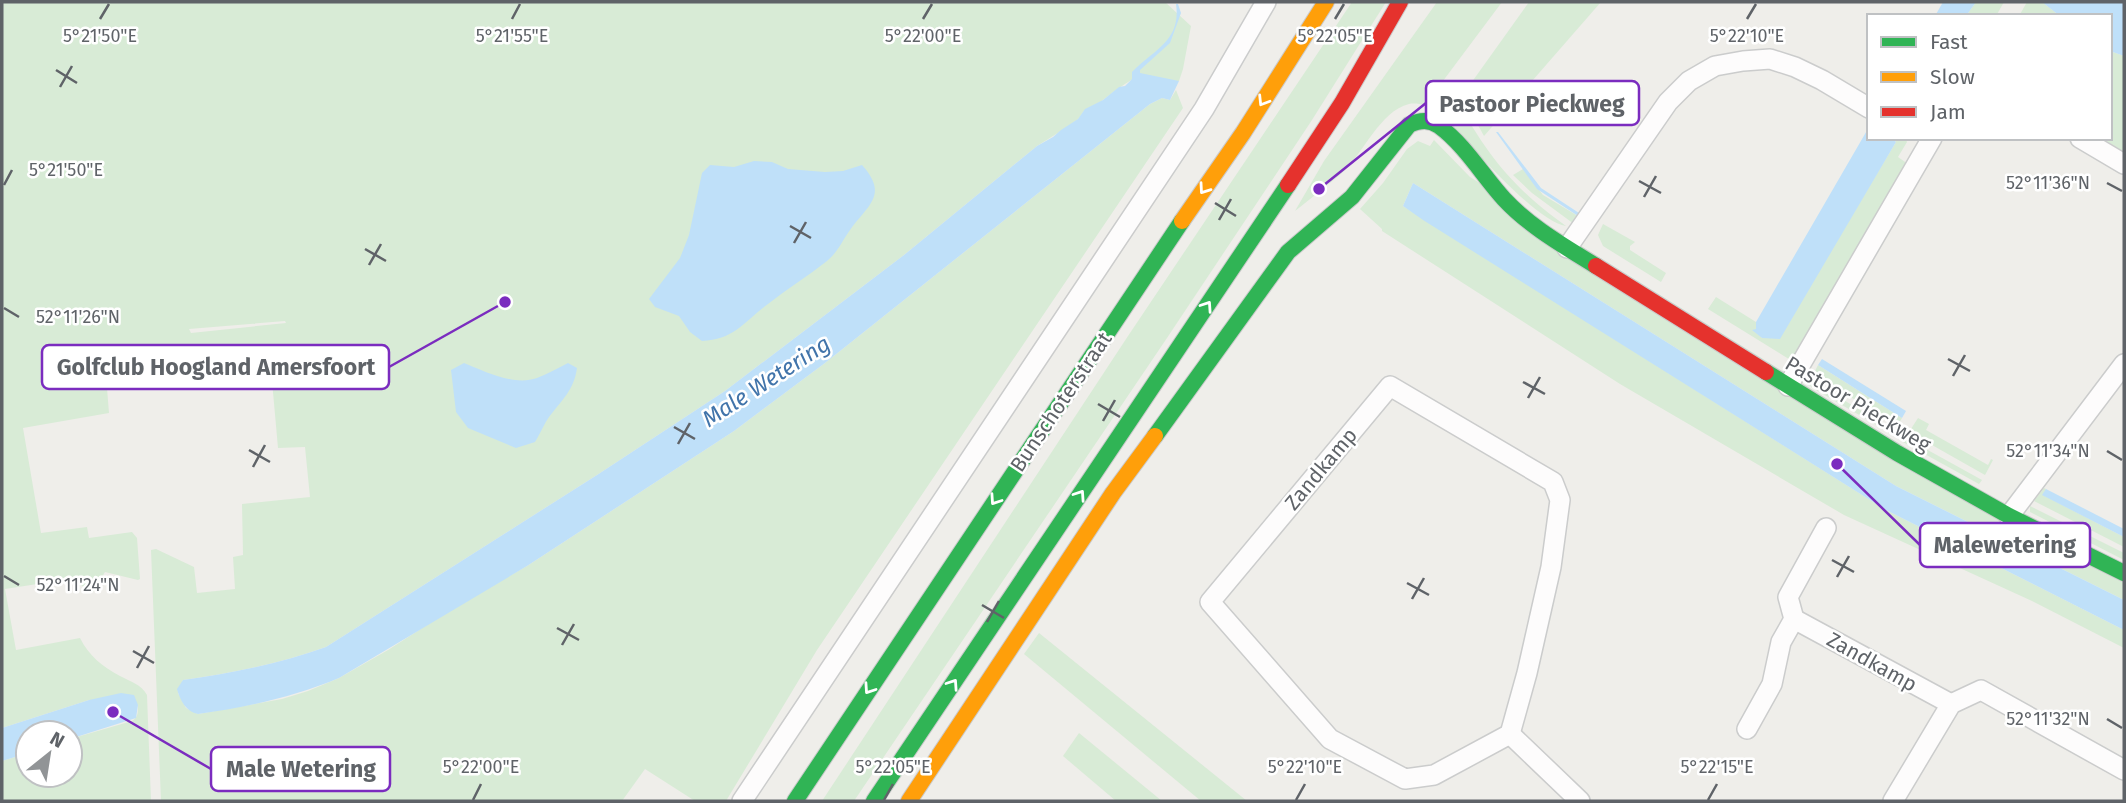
<svg xmlns="http://www.w3.org/2000/svg" width="2126" height="803" font-family="'Fira Sans',sans-serif">
<style>
.green{fill:#d8ebd6;fill-rule:evenodd}
.water{fill:#bfe0f9}
.lines{fill:none;stroke-linecap:round;stroke-linejoin:round}
.street-casing{stroke:#cbcccc;stroke-width:22}
.fast-casing{stroke:#cacacb;stroke-width:18}
.slow-casing{stroke:#cacacb;stroke-width:18}
.jam-casing{stroke:#cacacb;stroke-width:18}
.street{stroke:#fdfcfc;stroke-width:19}
.fast{stroke:#30b455;stroke-width:16}
.slow{stroke:#ff9f0a;stroke-width:16}
.jam{stroke:#e5322d;stroke-width:16}
.oneway{stroke:#fff}
.ticks{fill:none;stroke:#5f6368;stroke-width:2.5}
.labels{text-anchor:middle;stroke-width:5;stroke-linejoin:round;paint-order:stroke}
.street-label{font-size:21px;fill:#5f6368;stroke:#fff}
.water-label{font-size:23px;font-style:italic;fill:#4174aa;stroke:#fff}
.ticks-label{font-size:18px;text-anchor:middle;fill:#5f6368;stroke:#fff;stroke-width:5;stroke-linejoin:round;paint-order:stroke}
.leader{fill:none;stroke:#7b2cbf;stroke-width:2.5}
.callout-dot{fill:#7b2cbf;stroke:#fff;stroke-width:2.5}
.callout{fill:#fff;stroke:#7b2cbf;stroke-width:2.5}
.callout-label{font-size:23px;text-anchor:middle;font-weight:bold;fill:#5f6368}
</style>
<rect width="100%" height="100%" fill="#efeeea"/>
<g class="green">
<path d="M2,2H1165L1191,26L1183,69L1179,81C1167,82 1156,74 1142,76C1132,77 1111,94 1103,100C1097,105 1089,106 1084,111C1081,114 1081,117 1077,120C1065,129 1051,137 1037,146L904,255L725,391L597,475L326,647C279,664 232,673 183,680L178,693L186,708L198,714L282,699L308,691L339,678L388,650L458,605L527,566L734,431L825,363L1150,104L1162,98L1170,100L1176,90L1183,108L817,650L726,801H695L645,769L622,801H161L151,550L156,549L194,567L197,593L235,589L233,557L243,555L242,504L310,497L305,447L278,448L272,381L155,390L152,380L107,388L109,413L23,428L41,533L87,527L89,538L132,532L137,538L140,579L138,580L105,572L93,592L70,579L5,589L16,650L80,638C89,656 103,667 120,676C131,682 141,684 147,695L151,801H2V761L28,753V775H70V739L132,721C138,717 138,713 138,705L89,700L2,728ZM285,321L286,323L191,333L189,329Z"/>
<polygon points="1352,2 1386,2 1312,120 1167,338 854,801 822,801 1128,336"/>
<path d="M1437,2H1502L1425,105C1420,104 1414,103 1409,104C1380,111 1363,154 1342,173C1327,186 1311,198 1295,211L1324,161Z"/>
<polygon points="1529,2 1601,2 1484,136 1463,98 1464,93"/>
<polygon points="1976,2 2004,2 1996,16 1966,16"/>
<polygon points="2027,2 2042,2 2060,16 2019,16"/>
<polygon points="2110,51 2124,56 2124,152 2101,138 2110,138"/>
<path d="M1457,101C1489,157 1513,188 1566,226C1536,222 1469,143 1445,119Z"/>
<polygon points="1891,138 1905,138 1907,142 1898,157 1908,164 1792,361 1708,309 1716,297 1756,322 1756,330 1762,338 1849,220 1896,142"/>
<polygon points="1434,140 1470,177 2124,583 2124,600 1896,486 1413,183 1403,206 1886,510 2124,630 2124,648 2032,601 1844,515 1620,384 1382,231 1382,229 1360,209 1383,183 1407,149 1418,141 1430,146"/>
<polygon points="1523,169 1543,195 1578,216 1574,224 1532,193 1513,175"/>
<polygon points="1603,224 1635,242 1630,246 1630,250 1666,273 1661,282 1603,246 1598,235"/>
<polygon points="1818,365 1902,418 1897,426 1817,376 1815,371"/>
<polygon points="1808,378 1894,431 1892,434 1811,387"/>
<polygon points="1918,418 1929,424 1926,430 1988,465 1991,459 1993,460 1985,475 1909,432"/>
<polygon points="1906,438 1982,480 1979,484 1903,442"/>
<polygon points="2044,488 2046,489 2043,495 2124,537 2124,547 2034,501"/>
<polygon points="2030,506 2124,553 2124,560 2030,512"/>
<polygon points="1039,633 1247,801 1201,801 1024,654"/>
<polygon points="1079,733 1162,801 1116,801 1063,756"/>
</g>
<g class="water">
<polygon points="1943,2 1976,2 1966,16 1935,16"/>
<polygon points="2042,2 2124,2 2124,56 2110,51 2110,16 2060,16"/>
<path d="M1176,4H1178L1181,13L1170,43L1140,70V73L1179,81L1170,100L1162,98L1150,104L825,363L734,431L527,566L339,678C294,697 247,707 198,714C186,712 180,700 177,689L183,680C232,673 279,664 326,647L597,475L725,391L904,255L1037,146L1053,137L1061,130L1078,119L1085,109L1103,100L1119,87L1125,86L1132,79V72L1136,68C1158,48 1181,38 1176,4Z"/>
<polygon points="1869,127 1869,138 1891,138 1896,142 1780,339 1762,338 1752,330 1756,329 1756,322"/>
<polygon points="1496,132 1498,132 1541,188 1579,213 1578,216 1537,189"/>
<path d="M754,161L772,162L788,169L825,172L843,171L862,165C889,195 868,205 850,230C842,241 838,252 827,261C808,276 787,289 768,304C745,321 734,340 702,341L690,332L679,316L655,307L649,299L680,258L689,235L702,173L710,165L734,167Z"/>
<polygon points="1413,183 1896,486 2124,600 2124,630 1886,510 1423,220 1403,206"/>
<polygon points="1822,359 1906,411 1902,418 1818,365"/>
<path d="M464,363C486,372 514,386 537,378C547,374 558,368 568,363L577,368C574,390 562,400 549,417C544,424 540,434 535,442L516,448L468,428L456,412L451,370Z"/>
<polygon points="2046,489 2124,529 2124,537 2042,495"/>
<polygon points="121,693 134,695 138,705 136,718 70,739 70,733 28,733 28,753 2,761 2,728 89,700"/>
</g>
<g class="lines">
<g class="street-casing">
<g id="street">
<polyline points="2080,138 2124,164"/>
<polyline points="1567,248 1668,102 1689,81 1715,66 1743,61 1770,59 1795,67 1822,80 1869,108"/>
<polygon points="1390,386 1553,482 1560,500 1551,567 1527,673 1510,734 1434,775 1405,779 1330,739 1210,602"/>
<polyline points="1788,386 1932,138"/>
<polyline points="2009,516 2124,364"/>
<polyline points="1794,619 1951,704"/>
<polyline points="1747,729 1772,684 1781,642 1794,619 1788,597 1826,528"/>
<polyline points="1510,734 1580,801"/>
<polyline points="742,801 1204,109 1266,2"/>
<polyline points="1893,801 1951,704 1981,690 2124,770"/>
</g>
</g>
<g class="fast-casing">
<g id="fast">
<polyline points="1766,372 1897,453 2009,516 2124,573"/>
<path d="M1155,436L1288,252L1352,197L1409,125C1420,120 1429,119 1439,126C1465,145 1483,176 1504,199C1530,227 1564,246 1596,266"/>
<polyline points="795,801 1182,221"/>
<polyline points="874,801 1288,185"/>
</g>
</g>
<g class="slow-casing">
<g id="slow">
<polyline points="1182,221 1243,133 1326,2"/>
<polyline points="909,801 1113,493 1155,436"/>
</g>
</g>
<g class="jam-casing">
<g id="jam">
<polyline points="1288,185 1342,103 1400,2"/>
<polyline points="1596,266 1766,372"/>
</g>
</g>
<use href="#street" class="street"/>
<use href="#fast" class="fast"/>
<use href="#slow" class="slow"/>
<use href="#jam" class="jam"/>
</g>
<defs><path id="oneway-chevron" d="M-2-3.5L2.5 0L-2 3.5" fill="none" stroke-width="1.6" stroke-linecap="round" stroke-linejoin="round" transform="scale(1.75)"/></defs>
<g class="oneway">
<use href="#oneway-chevron" transform="translate(1263 101) rotate(122)"/>
<use href="#oneway-chevron" transform="translate(1204 189) rotate(125)"/>
<use href="#oneway-chevron" transform="translate(1207 306) rotate(-56)"/>
<use href="#oneway-chevron" transform="translate(1080 495) rotate(-56)"/>
<use href="#oneway-chevron" transform="translate(995 500) rotate(124)"/>
<use href="#oneway-chevron" transform="translate(953 684) rotate(-56)"/>
<use href="#oneway-chevron" transform="translate(869 689) rotate(124)"/>
</g>
<path class="ticks" d="M100,19L109,4M512,19L520,4M923,19L932,4M1335,19L1344,4M1747,19L1756,4M56,70L77,83M60,87L72,66M1639,181L1661,193M2107,183L2122,191M4,185L12,170M1644,197L1656,176M1215,203L1236,216M1219,220L1231,199M790,226L811,238M794,243L806,222M365,249L386,261M369,265L381,244M4,308L19,317M1948,359L1970,371M1953,376L1965,355M1523,382L1545,394M1528,398L1540,377M1098,404L1120,417M1103,421L1115,400M674,427L695,439M678,444L690,423M249,450L270,462M2107,451L2122,460M253,467L265,445M1832,560L1854,572M4,576L19,585M1837,577L1849,556M1407,583L1429,595M1412,599L1424,578M982,605L1004,618M987,622L999,601M557,628L579,640M562,645L574,624M133,651L154,663M137,668L149,646M2107,719L2122,728M473,800L481,784M884,800L893,784M1296,800L1305,784M1708,800L1717,784"/>
<g class="labels">
<g class="street-label">
<text transform="translate(1061 402) rotate(-56)" y="7">Bunschoterstraat</text>
<text transform="translate(1858 404) rotate(31)" y="7">Pastoor Pieckweg</text>
<text transform="translate(1321 469) rotate(-50)" y="7">Zandkamp</text>
<text transform="translate(1872 662) rotate(29)" y="7">Zandkamp</text>
</g>
<g class="water-label">
<text transform="translate(766 381) rotate(-33)" y="8">Male Wetering</text>
</g>
</g>
<g class="ticks-label">
<text x="100" y="42">5°21'50"E</text>
<text x="512" y="42">5°21'55"E</text>
<text x="923" y="42">5°22'00"E</text>
<text x="1335" y="42">5°22'05"E</text>
<text x="1747" y="42">5°22'10"E</text>
<text x="66" y="176">5°21'50"E</text>
<text x="2048" y="189">52°11'36"N</text>
<text x="78" y="323">52°11'26"N</text>
<text x="2048" y="457">52°11'34"N</text>
<text x="78" y="591">52°11'24"N</text>
<text x="2048" y="725">52°11'32"N</text>
<text x="481" y="773">5°22'00"E</text>
<text x="893" y="773">5°22'05"E</text>
<text x="1305" y="773">5°22'10"E</text>
<text x="1717" y="773">5°22'15"E</text>
</g>
<path class="leader" d="M1319 189L1426 103M505 302L389 367M1837 464L1920 545M113 712L211 769"/>
<g class="callout-dot">
<circle cx="1319" cy="189" r="7"/>
<circle cx="505" cy="302" r="7"/>
<circle cx="1837" cy="464" r="7"/>
<circle cx="113" cy="712" r="7"/>
</g>
<g class="callout">
<rect x="1426" y="81" width="213" height="44" rx="7"/>
<rect x="42" y="345" width="347" height="44" rx="7"/>
<rect x="1920" y="523" width="170" height="44" rx="7"/>
<rect x="211" y="747" width="179" height="44" rx="7"/>
</g>
<g class="callout-label">
<text x="1532" y="112">Pastoor Pieckweg</text>
<text x="216" y="375">Golfclub Hoogland Amersfoort</text>
<text x="2005" y="553">Malewetering</text>
<text x="301" y="777">Male Wetering</text>
</g>
<rect width="2126" height="803" fill="none" stroke="#5f6368" stroke-width="7"/>
<rect x="1867" y="14" width="245" height="126" fill="#ffffff" stroke="#bfc1c3" stroke-width="2"/>
<rect x="1881" y="37" width="35" height="10" fill="#30b455" stroke="#bfc1c3" stroke-width="2"/>
<text x="1930" y="49" font-size="21" fill="#5f6368">Fast</text>
<rect x="1881" y="72" width="35" height="10" fill="#ff9f0a" stroke="#bfc1c3" stroke-width="2"/>
<text x="1930" y="84" font-size="21" fill="#5f6368">Slow</text>
<rect x="1881" y="107" width="35" height="10" fill="#e5322d" stroke="#bfc1c3" stroke-width="2"/>
<text x="1930" y="119" font-size="21" fill="#5f6368">Jam</text>
<g transform="translate(49 754) rotate(30)"><circle r="33" fill="#ffffff" stroke="#bfc1c3" stroke-width="2"/>
<path d="M0-5L12 26L0 18L-12 26Z" fill="#919496"/>
<text y="-10" font-size="19" font-weight="bold" text-anchor="middle" fill="#5f6368">N</text>
</g>
</svg>
